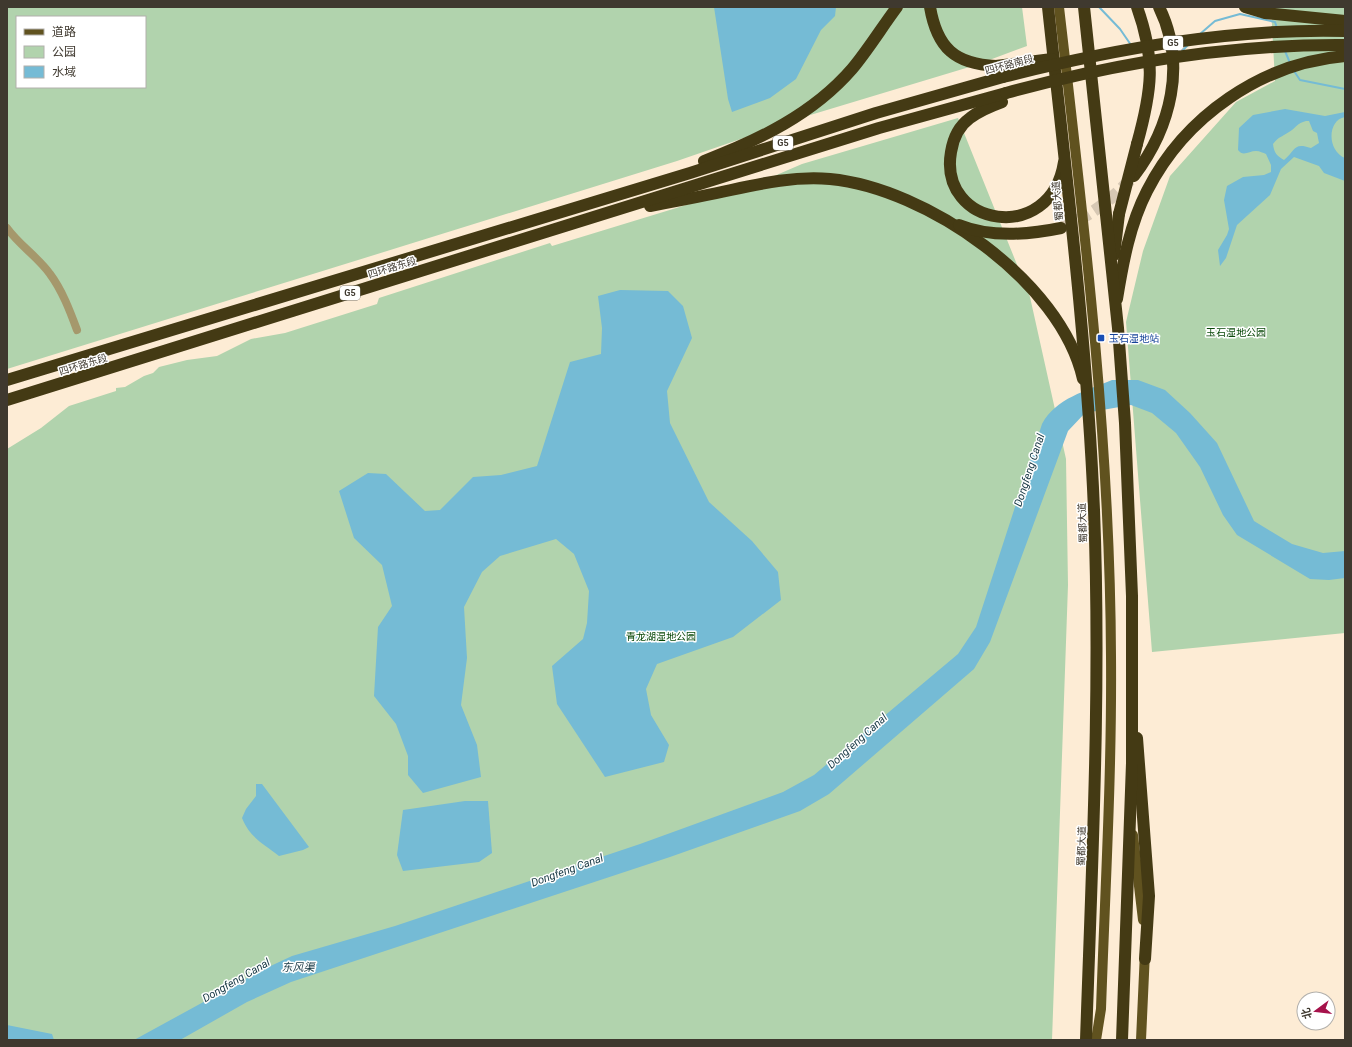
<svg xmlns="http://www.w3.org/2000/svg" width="1352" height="1047" font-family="Roboto,'Noto Sans SC',sans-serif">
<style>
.green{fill:#b1d3ad;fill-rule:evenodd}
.water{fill:#75bbd5;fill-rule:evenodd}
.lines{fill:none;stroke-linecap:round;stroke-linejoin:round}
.stream{stroke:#75bbd5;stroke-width:2}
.highway-tunnel{stroke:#d7c8b4;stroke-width:12;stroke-dasharray:12 6;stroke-linecap:butt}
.minor{stroke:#a5986c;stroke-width:8}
.major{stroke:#60521f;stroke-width:10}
.highway{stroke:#443a14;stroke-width:12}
.highway-bridge{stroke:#443a14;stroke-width:12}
.transit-dot{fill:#1a4fb4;stroke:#fff;stroke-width:1.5}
.labels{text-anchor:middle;stroke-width:3;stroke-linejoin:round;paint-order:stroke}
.shield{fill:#fff;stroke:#79746d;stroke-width:1}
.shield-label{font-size:9px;font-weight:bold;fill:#3f392f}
.street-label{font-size:10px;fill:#3f392f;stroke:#fff}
.park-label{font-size:10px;fill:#094809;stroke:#fff}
.transit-label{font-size:10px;fill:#164399;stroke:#fff;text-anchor:start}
.water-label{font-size:11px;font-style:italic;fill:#153642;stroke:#fff}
</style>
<rect width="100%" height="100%" fill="#fdecd5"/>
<g class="green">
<path d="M7,7H1022L1027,46L976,65L807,116L677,161L7,369ZM17,17H145V87H17Z"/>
<polygon points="1271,7 1345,7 1345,633 1152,652 1126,322 1143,251 1170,176 1236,102 1275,81"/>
<polygon points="958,118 1030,297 1066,459 1068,585 1052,1040 7,1040 7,449 41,428 69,406 116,391 116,388 125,387 144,376 153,373 159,367 187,360 217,356 251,339 285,333 377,304 379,298 550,243 552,246 758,183 802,164"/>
</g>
<g class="water">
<polygon points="714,7 836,7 835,16 821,30 796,79 770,98 732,112 728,99"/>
<path d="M1285,109L1325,116L1345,112V117C1327,120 1327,151 1345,158V181L1324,173L1319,166L1294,157L1281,169L1270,195L1237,225L1226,258L1220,266L1218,250L1227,235L1229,229L1224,200L1227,186L1243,177L1264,175L1271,172V165L1266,154C1263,153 1260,151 1256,151C1249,151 1243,157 1238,150L1239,128L1253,115ZM1306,121H1309L1313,131L1317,133L1319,143L1311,148C1293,142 1296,150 1284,160C1277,156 1274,153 1273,144C1279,136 1282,137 1289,132C1296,128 1297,123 1306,121Z"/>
<polygon points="620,290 668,291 683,306 692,338 667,391 670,423 709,502 752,541 778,572 781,600 733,637 657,664 646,689 651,715 669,745 664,762 605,777 557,704 552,666 583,639 587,623 589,591 574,554 556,539 500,556 482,572 464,607 467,658 461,705 477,745 481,777 423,793 408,775 408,756 396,724 374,696 378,627 392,606 382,565 354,538 339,491 368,473 386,474 425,511 440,510 473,477 501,475 537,466 570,362 601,354 602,328 598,296"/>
<path d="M1112,380H1138L1165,390L1190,413L1217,443L1254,521L1292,544L1323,553L1345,551V578L1329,580L1310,579L1237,535L1223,515L1200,467L1176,433L1152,413L1131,405L1085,413L1068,431L990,642L974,669L829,794L800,811L670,857L291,982L247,1002L180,1040H134L262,970L292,956L395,926L640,844L783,792L814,775L958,654L976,627L1042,424C1056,398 1086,391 1112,380Z"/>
<path d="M256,784H262L309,847L303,850L279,856C263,843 250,838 242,818L246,809L256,796Z"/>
<polygon points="465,801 488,801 492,853 479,862 403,871 397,855 403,810"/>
<polygon points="7,1025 52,1034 54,1040 7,1040"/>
</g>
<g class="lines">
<g class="stream">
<polyline points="1099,7 1120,29 1131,45"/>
<polyline points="1200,34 1215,21 1240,14 1275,22 1277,28"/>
<polyline points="1182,51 1188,45"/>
<polyline points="1285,51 1290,63"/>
<polyline points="1294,71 1300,80 1345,89"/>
</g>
<path class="highway-tunnel" d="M1062,227C1089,217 1110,201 1130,180"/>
<path class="minor" d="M7,228C19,245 38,257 50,274C62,290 70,311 77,330"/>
<g class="major">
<path d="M1059,7C1084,223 1110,438 1111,656C1112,773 1105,891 1101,1009L1096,1040"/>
<polyline points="1133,835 1143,920"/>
<polyline points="1141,1040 1145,952"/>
</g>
<g class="highway">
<path d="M930,7C937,48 955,64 996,66"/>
<polyline points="1245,7 1265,13 1345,21"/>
<path d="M1002,102C991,106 979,111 970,118C959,126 953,139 951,152C938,227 1051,246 1064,162"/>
<path d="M1137,144C1152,90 1156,60 1137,7"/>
<path d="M704,161C759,140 813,114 852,69C868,50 882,27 897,7"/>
<path d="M1134,176C1171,127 1187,64 1159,7"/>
<path d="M650,206C677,201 704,196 731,190C763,183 796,176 830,179C926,188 1061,281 1083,379"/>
<path d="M959,225C991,238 1027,235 1061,228"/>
<polyline points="1114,255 1119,214"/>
<path d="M1117,299C1123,262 1130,224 1147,191C1185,116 1262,63 1345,56"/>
<polyline points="7,380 690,173 876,113 1003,77"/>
<polyline points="7,400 879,128 1006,93"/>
<polyline points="1137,738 1149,896 1145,959"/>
</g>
<g class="highway-bridge">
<path d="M1048,7C1066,174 1087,342 1094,510C1101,686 1092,863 1086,1040"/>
<polyline points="1084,7 1118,328 1125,423 1132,596 1132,763 1122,1040"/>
<polyline points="996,66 1052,59"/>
<path d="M1003,77C1114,49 1230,28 1345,31"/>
<path d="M1006,93C1116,63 1231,44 1345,45"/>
<polyline points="1119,214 1137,144"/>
</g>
</g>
<rect class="transit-dot" x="1097" y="334" width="8" height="8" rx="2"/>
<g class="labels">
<g class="shield">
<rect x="1163" y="36" width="20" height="14" rx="3"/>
<rect x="773" y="136" width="20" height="14" rx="3"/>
<rect x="340" y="286" width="20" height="14" rx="3"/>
</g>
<g class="shield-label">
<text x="1173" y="46">G5</text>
<text x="783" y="146">G5</text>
<text x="350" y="296">G5</text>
</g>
<g class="street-label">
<text transform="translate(1009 64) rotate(-15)" y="4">四环路南段</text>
<text transform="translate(1057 201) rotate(-96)" y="4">蜀都大道</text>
<text transform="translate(392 267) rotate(-17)" y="4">四环路东段</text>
<text transform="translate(83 364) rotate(-17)" y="4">四环路东段</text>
<text transform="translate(1082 523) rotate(-92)" y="4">蜀都大道</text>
<text transform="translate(1081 846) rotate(-88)" y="4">蜀都大道</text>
</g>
<g class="park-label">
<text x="1236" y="336">玉石湿地公园</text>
<text x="661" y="640">青龙湖湿地公园</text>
</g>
<g class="transit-label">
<text x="1109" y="342">玉石湿地站</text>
</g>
<g class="water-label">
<text transform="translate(1029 470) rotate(-72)" y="4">Dongfeng Canal</text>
<text transform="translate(857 741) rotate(-42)" y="4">Dongfeng Canal</text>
<text transform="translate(567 870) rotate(-20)" y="4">Dongfeng Canal</text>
<text x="298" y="971">东风渠</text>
<text transform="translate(236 980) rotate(-30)" y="4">Dongfeng Canal</text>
</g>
</g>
<rect width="1352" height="1047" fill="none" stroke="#3f392f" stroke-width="16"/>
<rect x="16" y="16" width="130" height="72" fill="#ffffff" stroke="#b2b0ac"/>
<rect x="24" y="29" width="20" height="6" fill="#60521f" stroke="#b2b0ac"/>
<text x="52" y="36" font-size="12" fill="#3f392f">道路</text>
<rect x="24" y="46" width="20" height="12" fill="#b1d3ad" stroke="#b2b0ac"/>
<text x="52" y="56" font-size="12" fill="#3f392f">公园</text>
<rect x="24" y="66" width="20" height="12" fill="#75bbd5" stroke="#b2b0ac"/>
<text x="52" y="76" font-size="12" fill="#3f392f">水域</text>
<g transform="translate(1316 1011) rotate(255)"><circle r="19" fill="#ffffff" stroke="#b2b0ac"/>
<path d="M0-3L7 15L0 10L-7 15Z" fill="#a6124b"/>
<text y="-6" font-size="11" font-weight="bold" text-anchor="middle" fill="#3f392f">北</text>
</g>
</svg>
